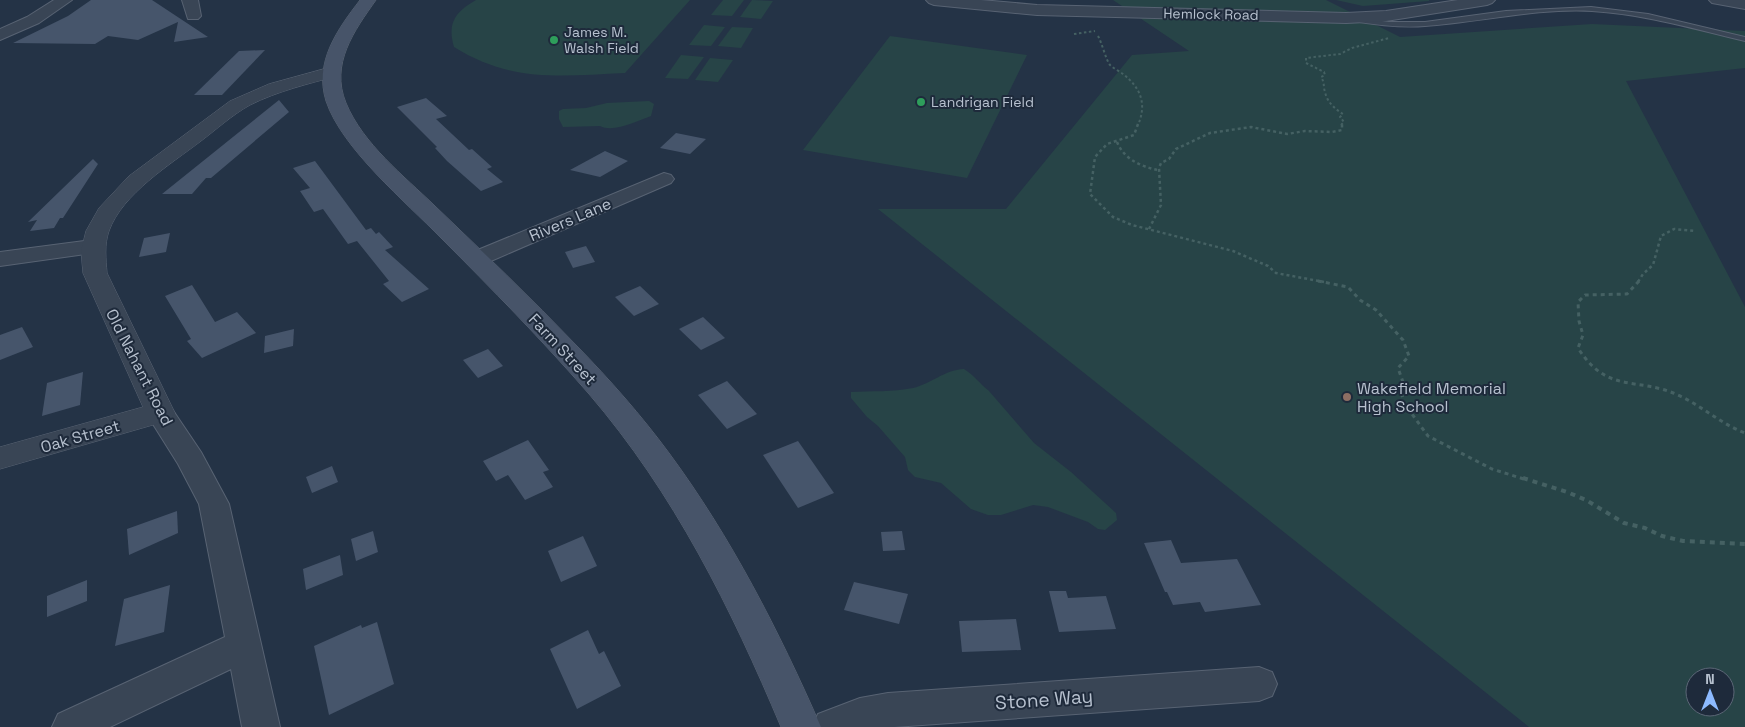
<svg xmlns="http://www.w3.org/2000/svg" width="1745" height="727" font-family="'Space Grotesk',sans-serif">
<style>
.green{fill:#274447;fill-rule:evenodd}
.building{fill:#46556b}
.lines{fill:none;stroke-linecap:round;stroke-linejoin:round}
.service-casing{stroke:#586373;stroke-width:2}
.minor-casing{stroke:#586373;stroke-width:2}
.tertiary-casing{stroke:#586373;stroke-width:1}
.secondary-casing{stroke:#586373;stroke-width:1}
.path-far3{stroke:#456163;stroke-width:2;stroke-dasharray:2.5 2.5;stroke-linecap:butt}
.path-far2{stroke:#456163;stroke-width:2.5;stroke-dasharray:3 3;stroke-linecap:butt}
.path-far1{stroke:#456163;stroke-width:3;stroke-dasharray:4 4;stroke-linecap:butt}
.path{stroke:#456163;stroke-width:4;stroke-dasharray:5 5;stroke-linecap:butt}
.service{fill:#394555;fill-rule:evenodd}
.minor{fill:#394555;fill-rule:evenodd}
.tertiary{fill:#394555;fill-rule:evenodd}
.secondary{fill:#475469;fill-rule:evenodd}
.leisure-dot{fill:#2e9e5b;stroke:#1e2a3b;stroke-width:2}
.education-dot{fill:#8d6e63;stroke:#1e2a3b;stroke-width:2}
.labels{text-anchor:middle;stroke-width:4;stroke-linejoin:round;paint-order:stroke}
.far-street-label{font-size:14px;fill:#b7c1cf;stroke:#1e2a3b}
.far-poi-label{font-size:14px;fill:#b7c1cf;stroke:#1e2a3b;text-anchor:start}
.street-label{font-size:16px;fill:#b7c1cf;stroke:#1e2a3b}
.poi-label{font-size:16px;fill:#b7c1cf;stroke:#1e2a3b;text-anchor:start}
.near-street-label{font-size:19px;fill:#b7c1cf;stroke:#1e2a3b}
</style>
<rect width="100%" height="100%" fill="#243346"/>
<g class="green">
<path d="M476,0H690L625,73C561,76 512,83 454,47C447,23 455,12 476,0Z"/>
<polygon points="723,0 744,0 732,16 711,15"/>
<polygon points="752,0 773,1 761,19 740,17"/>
<path d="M1113,0H1326L1400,37L1592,24L1745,31V68L1626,81L1745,307V727H1529L878,209H1006L1132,55L1189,51ZM1695,677H1725V707H1695Z"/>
<polygon points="1336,0 1429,0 1429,1 1363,6"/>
<polygon points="704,25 725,27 711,46 689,45"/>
<polygon points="732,27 753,28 741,48 718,46"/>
<polygon points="890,36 1027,55 967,178 803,150"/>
<polygon points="681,55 704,57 688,79 665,78"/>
<polygon points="710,58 733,60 718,82 695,80"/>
<path d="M649,101L654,104L651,116C637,121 614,133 600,126L563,127L559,119V111L563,109L586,108L607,103Z"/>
<path d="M964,369C974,375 980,384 989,391L1034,443L1071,472L1116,513L1117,520L1105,530L1098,529L1088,522L1048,507L1033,505L1001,515H988L971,509L941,483L915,477L908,470L905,457L878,426L867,417L851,398V392C871,391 893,392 913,388C931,384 944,370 964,369Z"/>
</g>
<g class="building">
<polygon points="91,0 152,0 208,37 174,42 178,22 138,40 108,36 95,44 13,43 68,16"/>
<polygon points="265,50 222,95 194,95 239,51"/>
<polygon points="426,98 447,116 436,119 469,150 472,149 492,167 487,169 503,182 481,191 447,161 435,148 437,147 397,107"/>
<polygon points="279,100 289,112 211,178 206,178 192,194 162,194"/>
<polygon points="676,133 706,139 690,154 660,148"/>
<polygon points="605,151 628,161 600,177 570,170"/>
<polygon points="93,159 98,164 63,218 60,218 54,228 30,231 37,220 28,222"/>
<polygon points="315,161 366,230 371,228 376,234 379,232 393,247 385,250 429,289 402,302 383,284 389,281 357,241 348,244 323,209 314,212 300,191 310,188 293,168"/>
<polygon points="170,233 166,252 139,257 144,238"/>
<polygon points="586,246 595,262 573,268 565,252"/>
<polygon points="192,285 215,322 237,312 256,333 202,358 187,341 191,339 165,296"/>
<polygon points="640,286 659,304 634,316 615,297"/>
<polygon points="703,317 725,338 701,350 679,329"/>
<polygon points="22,327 33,347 0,360 0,335"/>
<polygon points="294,329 293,346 264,353 265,336"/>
<polygon points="488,349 503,366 478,378 463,360"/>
<polygon points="83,372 80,405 42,416 47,383"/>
<polygon points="727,381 757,414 727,429 698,395"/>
<polygon points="528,440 549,470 543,472 553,487 525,500 508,475 496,481 483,461"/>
<polygon points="798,441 834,493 798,508 763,455"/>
<polygon points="332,466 338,482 312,493 306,477"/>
<polygon points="177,511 178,533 129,555 127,529"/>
<polygon points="373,531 378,552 356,561 351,539"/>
<polygon points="902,531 905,550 883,551 881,532"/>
<polygon points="583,536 597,566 561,582 548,551"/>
<polygon points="1171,540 1181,563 1237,559 1261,605 1205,612 1200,602 1173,605 1167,592 1165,592 1144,543"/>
<polygon points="340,555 343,575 306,590 303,569"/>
<polygon points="87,580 87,601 47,617 47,596"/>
<polygon points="854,582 908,594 899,624 844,610"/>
<polygon points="170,585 164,632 115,646 124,599"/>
<polygon points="1049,591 1066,591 1068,598 1106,596 1116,629 1059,632"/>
<polygon points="1016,619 1021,650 962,652 959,621"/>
<polygon points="377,622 394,684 329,715 314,646 361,625 362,628"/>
<polygon points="588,630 599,654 604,651 621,686 577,709 550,649"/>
</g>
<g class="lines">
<g class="service-casing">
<path id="service" d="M1591,7L1648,14L1745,37V41C1695,29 1644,14 1592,11C1536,8 1481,22 1425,26C1401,28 1377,25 1353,21L1349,19L1353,17L1389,22H1425L1506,11Z"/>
</g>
<g class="minor-casing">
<g id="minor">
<polygon points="54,0 72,0 39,23 0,40 0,29 27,17"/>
<polygon points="182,0 198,0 201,16 198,19 188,19"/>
<polygon points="926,0 981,0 1037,5 1346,13 1386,11 1458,0 1495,0 1492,3 1487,5 1386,21 1346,23 1037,15 934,5 929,3"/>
<polygon points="1709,0 1745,0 1745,9 1712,3"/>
<polygon points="664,173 671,175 674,179 671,183 484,264 476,266 468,264 464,259 468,254"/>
<polygon points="92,240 100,242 103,247 100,252 0,266 0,252"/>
<polygon points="160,403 170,406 201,452 229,504 280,727 242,727 231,669 110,727 52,727 58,714 225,637 199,504 178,464 146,413 150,406"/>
<polygon points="1259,667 1272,672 1277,684 1272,696 1259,701 894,727 812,727 818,714 860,698 888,693"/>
</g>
</g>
<g class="tertiary-casing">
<path id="tertiary" d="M331,67L337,68L340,72L337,76C308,84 278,91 250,105C232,115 217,129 201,141C171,164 122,194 109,231C104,245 106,259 107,273L175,413L170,420L0,469V447L143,407L83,273L81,251L86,231L99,208L129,176L230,101L269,84Z"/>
</g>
<g class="secondary-casing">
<path id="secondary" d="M360,0H376C354,31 330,64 346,103C363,144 404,176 435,206C483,252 531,298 577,346C610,380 641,415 669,453C731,537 779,631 821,727H781C731,608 674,493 589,394C542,340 492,289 441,238C406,202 342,149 326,101C314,62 337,30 360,0Z"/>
</g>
<g class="path-far3">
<polyline points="1074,34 1095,31"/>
<path d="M1098,36C1102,43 1106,60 1110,65C1113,68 1119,71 1123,74C1141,88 1147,104 1138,125"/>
<path d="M1341,125L1344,122L1340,117L1343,114C1335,109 1327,102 1325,92C1323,86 1325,83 1321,77L1325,75L1324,72L1306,63V58L1340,54L1352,48L1389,38"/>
</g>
<g class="path-far2">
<polyline points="1138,124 1134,135 1107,144 1095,157 1090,194 1113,217 1132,225 1233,251 1268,266 1276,273 1324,282"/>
<path d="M1117,142C1124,159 1140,166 1157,170"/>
<polyline points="1149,229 1161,205 1159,168 1161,163 1169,159 1176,149 1210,133 1251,127 1287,134 1305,131 1332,132 1342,130 1342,124"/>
<polyline points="1638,282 1643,274 1653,265 1661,236 1674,229 1696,231"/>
</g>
<g class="path-far1">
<polyline points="1318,281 1348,287 1360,300 1376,310 1403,340 1409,356 1398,368 1403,382 1400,388 1404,403 1428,436 1492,469 1527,480"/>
<path d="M1639,281L1627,294L1585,295L1578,302L1579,321L1583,335L1578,348C1608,395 1636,376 1678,395C1702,406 1721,424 1745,433"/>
</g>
<polyline class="path" points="1523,478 1567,492 1586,500 1624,523 1645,528 1662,536 1683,541 1745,544"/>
<use href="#service" class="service"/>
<use href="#minor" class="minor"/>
<use href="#tertiary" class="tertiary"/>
<use href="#secondary" class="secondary"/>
</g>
<g class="leisure-dot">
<circle cx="554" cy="40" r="5"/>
<circle cx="921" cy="102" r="5"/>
</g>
<circle class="education-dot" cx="1347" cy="397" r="5"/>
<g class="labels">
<g class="far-street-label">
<text transform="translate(1211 14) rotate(1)" y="5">Hemlock Road</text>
</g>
<g class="far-poi-label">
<text x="564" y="37">James M.<tspan x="564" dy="16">Walsh Field</tspan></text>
<text x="931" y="107">Landrigan Field</text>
</g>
<g class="street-label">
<text transform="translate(570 219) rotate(-23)" y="6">Rivers Lane</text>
<text transform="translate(563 349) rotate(47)" y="6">Farm Street</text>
<text transform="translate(140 367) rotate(63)" y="6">Old Nahant Road</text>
<text transform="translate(80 436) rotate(-16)" y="6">Oak Street</text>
</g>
<g class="poi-label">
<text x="1357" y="394">Wakefield Memorial<tspan x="1357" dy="18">High School</tspan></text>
</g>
<g class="near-street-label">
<text transform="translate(1044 699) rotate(-4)" y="7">Stone Way</text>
</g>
</g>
<g transform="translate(1710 692)"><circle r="24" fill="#1e2a3b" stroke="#5b6676"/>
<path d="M0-4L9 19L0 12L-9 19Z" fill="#8cbaff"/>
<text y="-8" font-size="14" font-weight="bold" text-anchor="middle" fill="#b7c1cf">N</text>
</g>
</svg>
